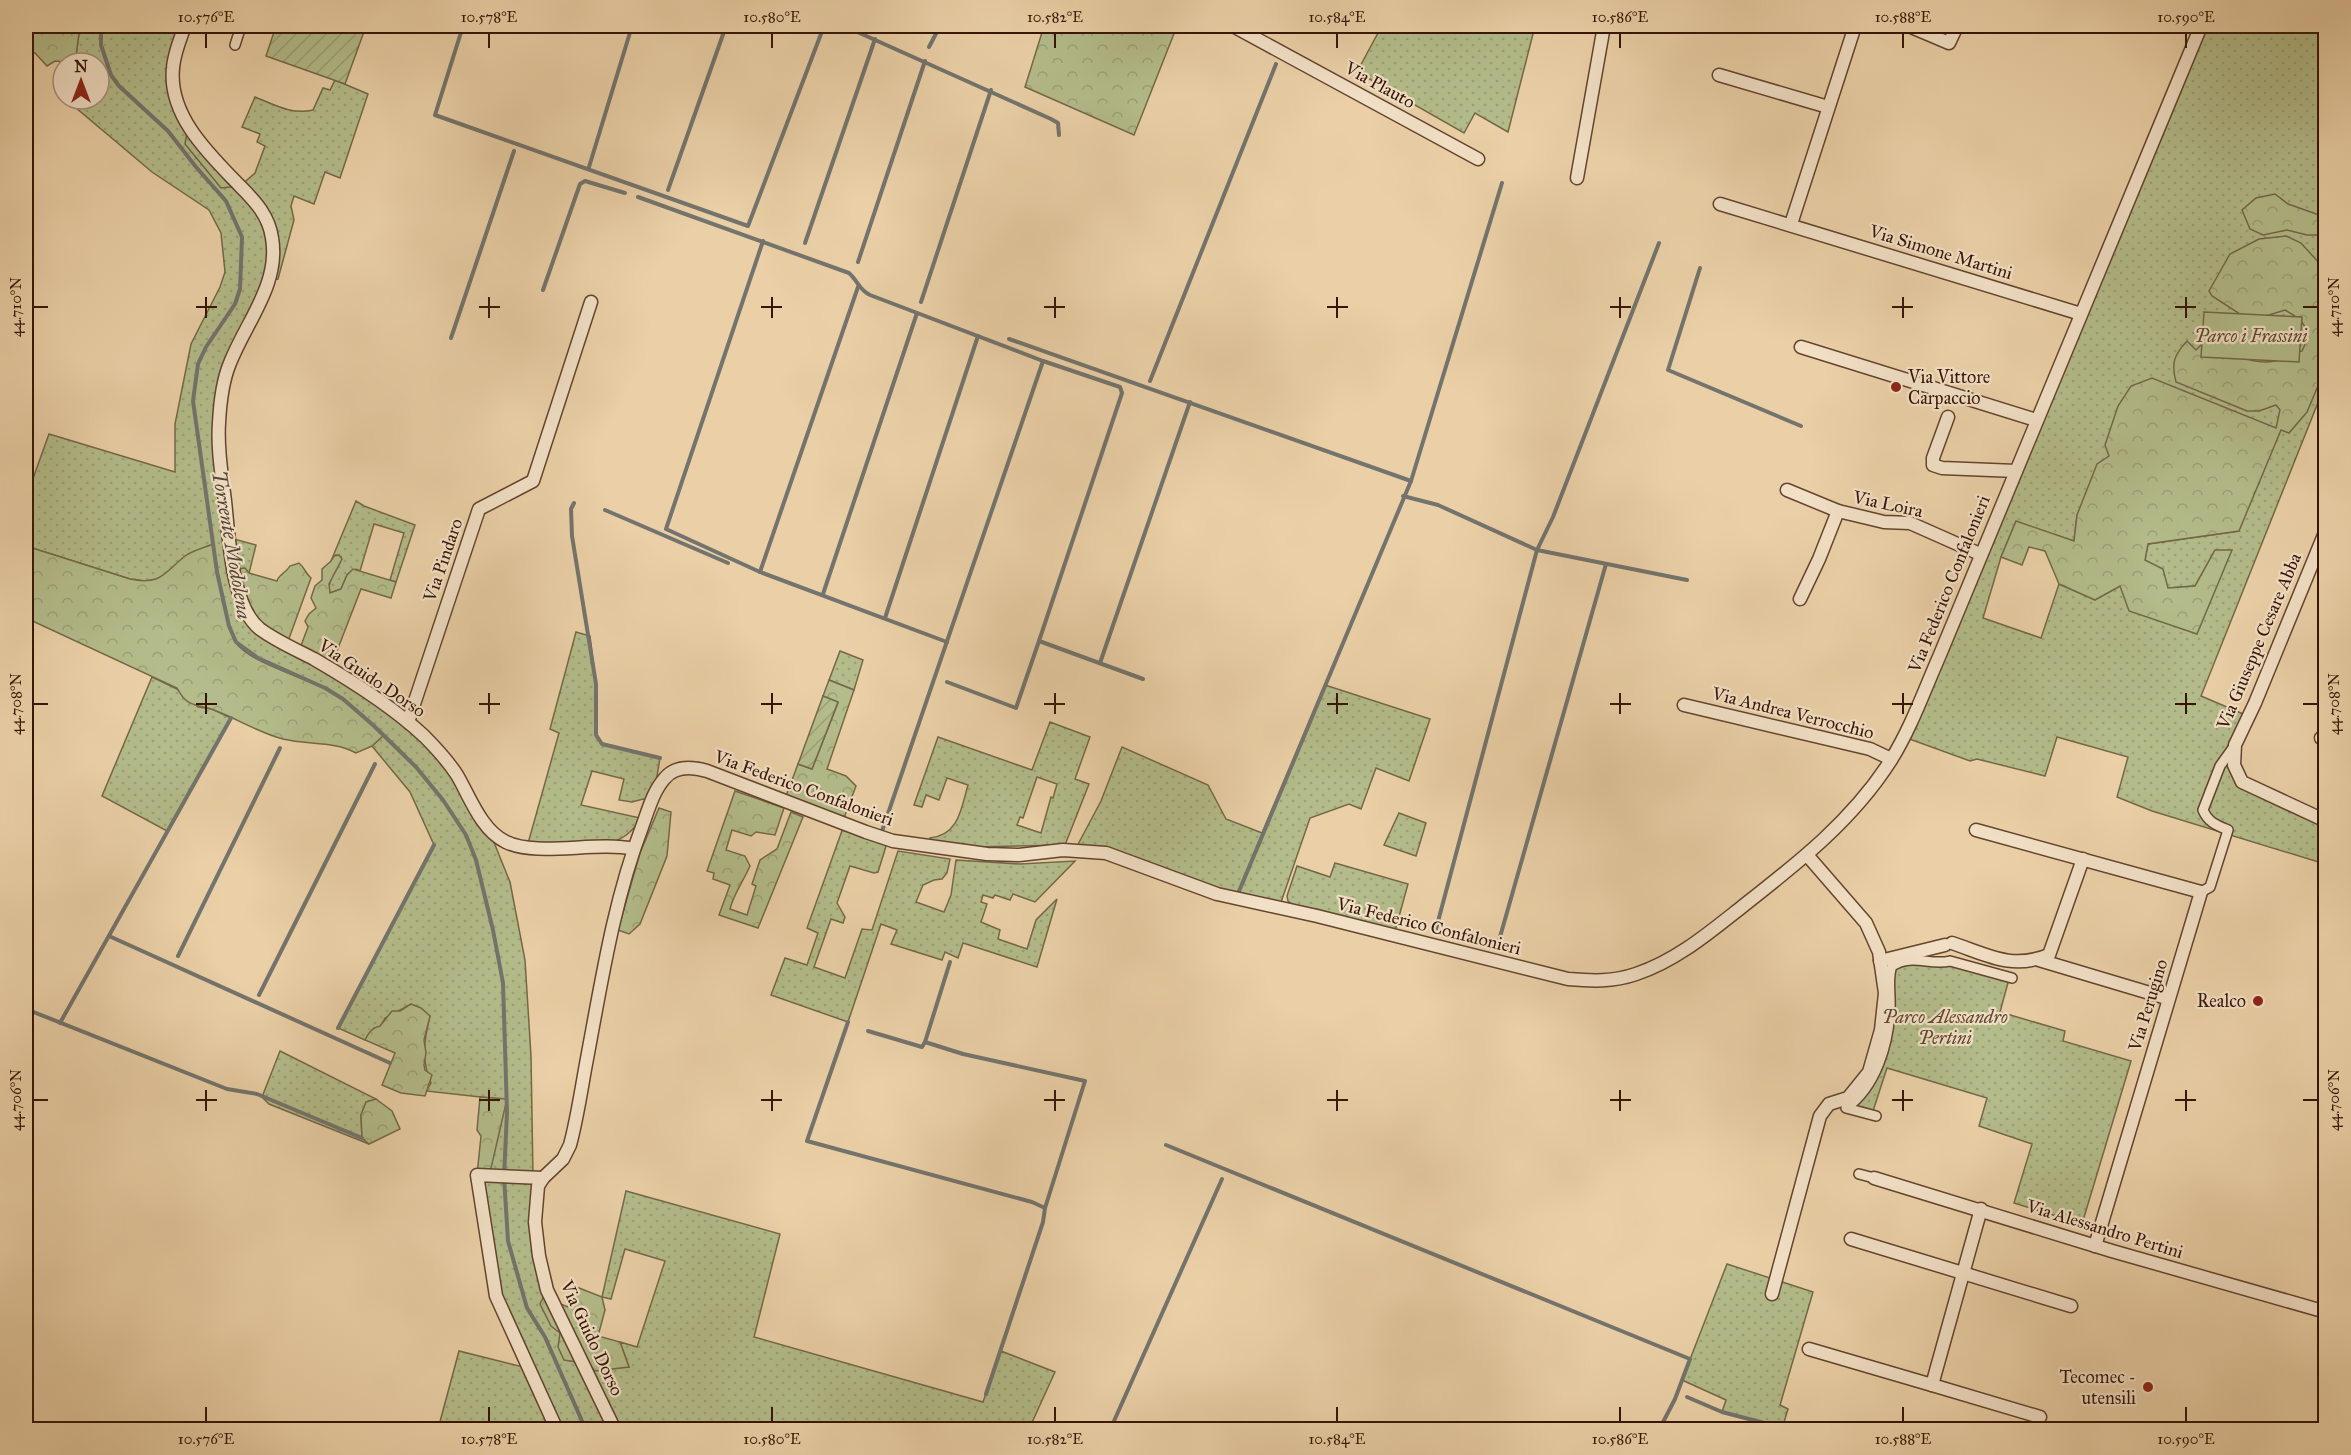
<svg xmlns="http://www.w3.org/2000/svg" width="2351" height="1455" font-family="'IM FELL Great Primer',serif">
<style>
.grass{fill:url(#grass-dots);stroke:#746848;stroke-width:1.5;fill-rule:evenodd}
.forest{fill:url(#forest-crowns);stroke:#746848;stroke-width:1.5}
.garden{fill:url(#garden-furrows);stroke:#746848;stroke-width:1.5}
.pitch{fill:#b3bc8a;stroke:#746848;stroke-width:1.5}
.lines{fill:none;stroke-linecap:round;stroke-linejoin:round}
.stream{stroke:#73746d;stroke-width:4}
.pedestrian-casing{stroke:#63442e;stroke-width:12}
.minor-casing{stroke:#63442e;stroke-width:15}
.pedestrian{stroke:#f2e0c6;stroke-width:9}
.minor{stroke:#f2e0c6;stroke-width:12}
.ticks{fill:none;stroke:#361505;stroke-width:2}
.poi-dot{fill:#8f2418;stroke:#f2e0c6;stroke-width:2}
.labels{text-anchor:middle;stroke-width:4.5;stroke-linejoin:round;paint-order:stroke}
.street-label{font-size:18px;fill:#361505;stroke:#f2e0c6}
.park-label{font-size:18px;font-style:italic;fill:#5c472d;stroke:#f2e0c6}
.poi-label{font-size:18px;fill:#361505;stroke:#f2e0c6;text-anchor:end}
.water-label{font-size:20px;font-style:italic;fill:#554539;stroke:#f2e0c6}
.neatline{fill:none;stroke:#361505;stroke-width:2}
.ticks-label{font-size:15px;text-anchor:middle;fill:#361505}
</style>
<defs>
<pattern id="grass-dots" width="8" height="8" patternUnits="userSpaceOnUse" patternTransform="scale(1.5)"><rect width="8" height="8" fill="#b3bc8a"/><path d="M2 2h.1M6 6h.1" fill="none" stroke="#9ba176" stroke-width="1.8" stroke-linecap="round"/></pattern>
<pattern id="forest-crowns" width="20" height="18" patternUnits="userSpaceOnUse" patternTransform="scale(1.5)"><rect width="20" height="18" fill="#b3bc8a"/><path d="M2 6a3 3 0 1 1 6 0M12 15a3 3 0 1 1 6 0" fill="none" stroke="#9ba176"/></pattern>
<pattern id="garden-furrows" width="10" height="10" patternUnits="userSpaceOnUse" patternTransform="scale(1.5)"><rect width="10" height="10" fill="#b3bc8a"/><path d="M-1 1l2-2M0 10L10 0M9 11l2-2" fill="none" stroke="#9ba176"/></pattern>
</defs>
<rect width="100%" height="100%" fill="#ebd0a7"/>
<filter id="stains"><feTurbulence type="fractalNoise" baseFrequency=".00333" numOctaves="4"/><feColorMatrix values="0 0 0 0 .2 0 0 0 0 .09 0 0 0 0 .02 0 0 0 .5 -.17"/></filter>
<radialGradient id="worn" r=".72"><stop offset=".6" stop-color="#630" stop-opacity="0"/><stop offset="1" stop-color="#630" stop-opacity=".3"/></radialGradient>
<g class="grass">
<path d="M80,26H185L175,54L181,113L240,186L255,173L265,146L257,142L260,134L242,127L255,97C275,105 292,115 313,110L323,88L330,90L335,80L368,94L340,178L325,172L314,204L294,196L291,206L294,220L278,279L270,280L220,405L230,538L256,545L249,573L247,612L340,674L424,737L489,830L510,882L525,960L531,1056L533,1177L551,1325L561,1333L629,1367L620,1342L637,1347L665,1261L625,1249L611,1299L602,1297L626,1191L780,1234L754,1337L983,1402L1001,1351L1055,1372L1029,1429H438L459,1351L527,1368L496,1296L477,1175L507,1100L426,1091L431,1083C421,1060 424,1040 430,1016L411,1004L385,1018L380,1027L374,1028L365,1040L338,1028L434,845L410,792L372,746L383,735C366,718 347,700 326,689C303,677 251,663 236,643C226,629 216,565 213,545L158,579L145,581L130,579L26,546V498L49,434L175,472V424L191,344L220,287L225,272L221,233L209,210L152,172L75,107L73,99H99V63H75Z"/>
<polygon points="1376,26 1535,26 1508,132 1475,113 1464,133 1357,72 1379,31"/>
<path d="M2201,26H2320L2326,79L2325,385L2201,696L2248,716L2235,745L2242,782L2325,821V864L2152,811L2117,797L2128,757L2057,737L2045,776L1977,759L1970,761L1904,737ZM2109,456L2239,531L2148,544L2145,560L2168,588L2195,586L2215,550L2197,633L2120,586L2095,600L2059,584L2041,638L1983,618L2001,557L2016,522L2074,541L2077,515Z"/>
<path d="M356,501L364,506L415,525L396,582L390,580L404,533L374,524L360,571L356,569L347,575L341,589L330,593C326,581 338,569 341,557L336,555L331,561Z"/>
<path d="M576,632L590,636L596,684L597,735L602,744L660,758L656,782L647,801L643,799L632,802L619,800L624,779L592,771L581,805L640,818C623,857 562,846 527,847L559,733L550,729Z"/>
<polygon points="840,651 863,660 854,690 829,680"/>
<polygon points="152,677 177,689 198,707 212,709 231,718 167,831 102,796"/>
<polygon points="1325,685 1430,719 1409,781 1376,768 1361,809 1349,804 1310,818 1279,908 1075,850 1101,801 1122,747 1208,785 1226,819 1262,833"/>
<path d="M1050,722L1090,737L1075,779L1089,784L1065,845L972,847L930,841V838C959,835 961,809 968,785L947,778L939,800L926,795L922,807L914,805L938,737L1032,770ZM1037,777L1057,784L1053,798L1051,797L1041,833L1017,825L1020,817L1023,818Z"/>
<polygon points="1399,813 1426,823 1416,856 1384,845"/>
<polygon points="843,828 887,843 878,872 874,873 850,866 837,903 845,917 843,923 831,919 814,967 845,978 862,929 872,930 898,851 950,859 947,873 942,879 934,880 923,885 916,902 944,912 951,895 956,860 1020,864 1075,861 1035,902 1013,894 1010,900 995,895 993,898 983,895 981,902 987,904 981,922 1000,930 998,939 1027,949 1036,920 1057,899 1037,967 963,943 958,958 945,952 942,960 891,944 897,930 881,924 848,1022 771,995 785,958 807,965 818,933 807,928"/>
<polygon points="1335,863 1408,884 1395,931 1293,905 1288,901 1287,896 1297,866 1330,877"/>
<polygon points="1951,963 2009,979 2000,1012 2065,1031 2063,1041 2131,1061 2082,1224 2014,1203 2032,1144 1979,1126 1987,1098 1887,1068 1872,1114 1847,1108 1858,1101 1889,974 1901,964"/>
<polygon points="280,1051 376,1099 366,1102 361,1115 362,1138 369,1144 269,1104 262,1097"/>
<polygon points="1727,1264 1813,1292 1780,1405 1788,1409 1782,1429 1722,1412 1726,1400 1682,1380"/>
</g>
<g class="forest">
<polygon points="26,26 80,26 75,63 55,61 47,66 35,53 26,50"/>
<polygon points="1044,26 1177,26 1134,135 1025,87"/>
<polygon points="188,126 240,186 221,188 185,144"/>
<polygon points="2275,194 2288,204 2325,217 2325,235 2307,235 2287,230 2263,235 2250,229 2242,210 2256,198"/>
<path d="M2286,236L2301,243L2321,265L2325,264V369L2307,412L2289,433L2281,430L2239,531L2148,544L2145,560L2163,569L2168,588L2195,586L2215,550H2232L2197,634L2129,611L2120,586L2095,600L2059,584L2045,551L2029,547L2022,565L2001,557L2016,521L2074,541L2077,515L2097,464L2109,456L2105,445L2118,406L2131,386L2152,378L2276,428L2280,410L2276,405L2259,411H2247L2176,382C2171,363 2174,355 2187,341L2196,350L2207,339C2227,351 2250,366 2275,361C2285,360 2290,352 2302,351C2313,330 2304,320 2285,310L2256,319L2246,318L2212,296L2209,291L2230,254L2259,239Z"/>
<path d="M213,544C216,564 226,629 236,643C251,663 303,677 326,689C348,700 366,718 384,735L372,746L356,753C335,741 307,745 283,739C259,733 238,719 214,710C196,703 188,709 177,688L26,618V546L130,579C161,586 165,572 185,556C193,550 204,548 213,544Z"/>
<polygon points="339,555 342,559 329,584 330,593 341,589 347,575 353,569 396,582 391,598 361,589 330,669 299,651 308,627 305,621 309,614 316,608 311,598 315,586 322,580 322,569 331,561 334,556"/>
<path d="M299,563C305,568 305,573 311,578L287,644L260,629L235,575L239,569L245,568L249,573L277,581C279,574 286,573 290,566Z"/>
<polygon points="829,680 854,690 827,769 846,776 856,786 844,818 786,796 798,764 812,769 838,703 823,696"/>
<path d="M735,791L784,808L775,835L756,832L751,836L732,830L726,850L745,856L750,866C743,882 734,893 730,909L747,915L756,886L752,884L760,860L777,849L791,812L803,817L758,928L719,915L730,885L713,879L714,873L707,871Z"/>
<polygon points="659,808 671,812 667,856 640,924 629,934 618,930 640,853"/>
<path d="M411,1004L421,1008L430,1016L424,1040L426,1053L424,1065L425,1070L432,1075L425,1096L401,1093L382,1085L395,1053L365,1040C369,1032 372,1028 380,1026L392,1011H400Z"/>
<polygon points="480,1097 507,1099 489,1177 477,1175 481,1136 477,1130"/>
<polygon points="376,1099 392,1111 400,1129 369,1144 362,1138 361,1115 366,1102"/>
<polygon points="574,1286 602,1297 605,1310 598,1336 620,1342 629,1367 595,1371 583,1363 564,1360 558,1347 560,1333 551,1326 540,1304 547,1290 558,1303 568,1307"/>
</g>
<g class="garden">
<polygon points="276,26 366,26 345,84 266,56"/>
<polygon points="823,696 838,702 812,769 798,764"/>
</g>
<polygon class="pitch" points="2204,312 2302,317 2299,362 2201,357"/>
<g class="lines">
<g class="stream">
<polyline points="101,26 101,45 111,75 119,86 168,131 196,167 226,201 242,237 240,289 235,304 206,347 198,364 193,401 217,572 229,626 236,642 258,658 325,688 343,699 373,725 416,767 443,800 466,835 476,860 493,930 503,983 507,1112 504,1177 508,1241 527,1308 545,1337 586,1430"/>
<polyline points="463,26 435,115 748,226 824,26"/>
<polyline points="844,26 1051,119 1058,123 1059,135"/>
<polyline points="929,47 940,26"/>
<polyline points="589,167 632,26"/>
<polyline points="668,190 726,26"/>
<path d="M638,197L849,273C858,281 859,290 870,295L1043,361L1120,387L1122,393L1039,641L1143,679"/>
<polyline points="763,241 666,529 760,572 947,642"/>
<polyline points="805,243 875,39"/>
<polyline points="858,262 925,61"/>
<polyline points="1700,268 1668,370 1801,426"/>
<polyline points="543,290 580,184 585,181 625,193"/>
<polyline points="921,302 991,90"/>
<polyline points="451,338 514,151"/>
<polyline points="1009,339 1411,481"/>
<polyline points="1150,381 1276,64"/>
<polyline points="1403,496 1438,505 1537,550 1553,517 1659,243"/>
<polyline points="574,503 571,509 572,536 596,684 596,735 602,744 660,758"/>
<polyline points="605,510 728,563"/>
<polyline points="760,572 858,287"/>
<polyline points="823,594 917,313"/>
<polyline points="885,618 978,336"/>
<polyline points="1100,663 1190,402"/>
<polyline points="947,682 1016,708 1039,641"/>
<polyline points="881,834 1043,361"/>
<polyline points="1237,896 1411,481 1502,183"/>
<polyline points="1436,929 1537,550 1687,580"/>
<polyline points="109,936 390,1063"/>
<polyline points="1498,944 1606,564"/>
<polyline points="178,956 280,748"/>
<polyline points="950,962 925,1042 963,1054 1085,1081 1045,1208 1043,1222 986,1394"/>
<polyline points="259,995 375,764"/>
<polyline points="26,1009 227,1089 257,1094 362,1138"/>
<polyline points="848,1022 807,1141 1032,1202 1045,1208"/>
<polyline points="60,1023 231,718"/>
<polyline points="338,1028 434,845"/>
<polyline points="868,1031 922,1047 925,1042"/>
<polyline points="1166,1145 1690,1359 1675,1399 1659,1430"/>
<polyline points="1687,1397 1722,1412 1772,1425"/>
<polyline points="1110,1430 1222,1179"/>
</g>
<g class="pedestrian-casing">
<g id="pedestrian">
<polyline points="235,45 241,26"/>
<path d="M2201,892L2210,887L2228,830C2216,825 2208,822 2203,810L2220,766L2235,745"/>
<path d="M1876,1116L1846,1108C1876,1087 1889,1043 1890,1008C1891,995 1887,978 1892,966C1912,953 1930,966 1950,961L2012,978"/>
<polyline points="1859,1174 1874,1178"/>
</g>
</g>
<g class="minor-casing">
<g id="minor">
<path d="M185,26C180,39 174,54 173,68C168,116 210,155 240,186C255,201 269,216 272,238C280,284 246,322 230,363C222,382 220,403 219,423C217,449 222,476 225,501C229,536 231,606 260,629C276,641 297,650 314,659C352,681 392,706 424,736C436,748 448,761 457,775C470,797 481,830 506,842C537,857 596,841 634,849"/>
<polyline points="1233,26 1478,159"/>
<polyline points="1909,26 1949,43 1957,26"/>
<polyline points="1719,75 1828,107"/>
<polyline points="1577,178 1604,26"/>
<polyline points="1720,204 2081,314"/>
<polyline points="1791,224 1855,26"/>
<polyline points="1801,347 2036,420"/>
<polyline points="1948,417 1933,458 1933,465 1942,468 2016,471"/>
<polyline points="1787,490 1838,511 1884,522 1910,523 1980,554"/>
<polyline points="2326,530 2255,703 2235,745 2234,765 2242,782 2326,821"/>
<polyline points="1800,599 1819,559 1838,511"/>
<polyline points="1684,705 1870,749 1891,759"/>
<polyline points="408,722 479,509 533,481 591,302"/>
<polyline points="2321,738 2326,739"/>
<polyline points="1976,830 2201,892 2095,1246"/>
<path d="M1952,943C1988,955 2011,970 2049,955L2083,859"/>
<polyline points="2039,960 2163,997"/>
<polyline points="1880,961 1945,945"/>
<polyline points="543,1178 477,1175 496,1296 557,1430"/>
<polyline points="1874,1178 2112,1251 2326,1312"/>
<polyline points="1851,1239 2071,1306"/>
<polyline points="1772,1294 1820,1116 1829,1104 1848,1098 1869,1072 1881,1030 1885,993 1879,952 1866,923 1807,855"/>
<polyline points="1809,1349 1932,1385 1981,1209"/>
<polyline points="1932,1385 2040,1417"/>
<path d="M615,1430L547,1290L539,1256L535,1222L538,1186L543,1178L563,1159L570,1145C577,1119 581,1091 586,1064C601,985 613,903 642,827C648,811 653,791 665,778C676,765 693,767 707,771L866,832L893,841L987,854L1019,855L1063,850L1106,853L1217,894L1317,916L1568,979C1592,981 1613,982 1636,974C1676,961 1710,932 1743,906C1798,863 1853,820 1891,760C1911,728 1924,691 1939,657L2201,26"/>
</g>
</g>
<use href="#pedestrian" class="pedestrian"/>
<use href="#minor" class="minor"/>
</g>
<path class="ticks" d="M206,33V48M489,33V48M772,33V48M1055,33V48M1337,33V48M1620,33V48M1903,33V48M2186,33V48M206,297V318M489,297V318M772,297V318M1055,297V318M1337,297V318M1620,297V318M1903,297V318M2186,297V318M33,307H48M196,307H217M479,307H500M761,307H782M1044,307H1065M1327,307H1348M1610,307H1631M1892,307H1913M2175,307H2196M2303,307H2318M206,693V714M489,693V714M772,693V714M1055,693V714M1337,693V714M1620,693V714M1903,693V714M2186,693V714M33,704H48M196,704H217M479,704H500M761,704H782M1044,704H1065M1327,704H1348M1610,704H1631M1892,704H1913M2175,704H2196M2303,704H2318M206,1090V1111M489,1090V1111M772,1090V1111M1055,1090V1111M1337,1090V1111M1620,1090V1111M1903,1090V1111M2186,1090V1111M33,1100H48M196,1100H217M479,1100H500M761,1100H782M1044,1100H1065M1327,1100H1348M1610,1100H1631M1892,1100H1913M2175,1100H2196M2303,1100H2318M206,1407V1422M489,1407V1422M772,1407V1422M1055,1407V1422M1337,1407V1422M1620,1407V1422M1903,1407V1422M2186,1407V1422"/>
<g class="poi-dot">
<circle cx="1896" cy="387" r="6"/>
<circle cx="2258" cy="1001" r="6"/>
<circle cx="2148" cy="1387" r="6"/>
</g>
<g class="labels">
<g class="street-label">
<text transform="translate(1380 85) rotate(29)" y="6">Via Plauto</text>
<text transform="translate(1941 252) rotate(17)" y="6">Via Simone Martini</text>
<text transform="translate(1888 504) rotate(12)" y="6">Via Loira</text>
<text transform="translate(443 560) rotate(-71)" y="6">Via Pindaro</text>
<text transform="translate(1949 584) rotate(-68)" y="6">Via Federico Confalonieri</text>
<text transform="translate(2259 641) rotate(-67)" y="6">Via Giuseppe Cesare Abba</text>
<text transform="translate(372 678) rotate(34)" y="6">Via Guido Dorso</text>
<text transform="translate(1793 713) rotate(14)" y="6">Via Andrea Verrocchio</text>
<text transform="translate(804 788) rotate(20)" y="6">Via Federico Confalonieri</text>
<text transform="translate(1429 926) rotate(14)" y="6">Via Federico Confalonieri</text>
<text transform="translate(2148 1005) rotate(-73)" y="6">Via Perugino</text>
<text transform="translate(2105 1229) rotate(17)" y="6">Via Alessandro Pertini</text>
<text transform="translate(592 1338) rotate(65)" y="6">Via Guido Dorso</text>
</g>
<g class="park-label">
<text x="2251" y="342">Parco i Frassini</text>
<text x="1945" y="1023">Parco Alessandro<tspan x="1945" dy="21">Pertini</tspan></text>
</g>
<g class="poi-label">
<text x="1908" y="383" text-anchor="start">Via Vittore<tspan x="1908" dy="21">Carpaccio</tspan></text>
<text x="2246" y="1007">Realco</text>
<text x="2136" y="1383">Tecomec -<tspan x="2136" dy="21">utensili</tspan></text>
</g>
<g class="water-label">
<text transform="translate(232 545) rotate(80)" y="7">Torrente Modolena</text>
</g>
</g>
<rect width="2351" height="1455" fill="none" stroke="#ebd0a7" stroke-width="66"/>
<g transform="translate(81 81)"><circle r="28" fill="#f2e0c6" stroke="#a78f79" stroke-width="1.5"/>
<path d="M0-4.5L10 22L0 15L-10 22Z" fill="#8f2418"/>
<text y="-9" font-size="16" font-weight="bold" text-anchor="middle" fill="#361505">N</text>
</g>
<rect x="33" y="33" width="2285" height="1389" class="neatline"/>
<g class="ticks-label">
<text x="206" y="22">10.576°E</text>
<text x="489" y="22">10.578°E</text>
<text x="772" y="22">10.580°E</text>
<text x="1055" y="22">10.582°E</text>
<text x="1337" y="22">10.584°E</text>
<text x="1620" y="22">10.586°E</text>
<text x="1903" y="22">10.588°E</text>
<text x="2186" y="22">10.590°E</text>
<text transform="translate(16 307) rotate(-90)" y="5">44.710°N</text>
<text transform="translate(2334 307) rotate(-90)" y="5">44.710°N</text>
<text transform="translate(16 704) rotate(-90)" y="5">44.708°N</text>
<text transform="translate(2334 704) rotate(-90)" y="5">44.708°N</text>
<text transform="translate(16 1100) rotate(-90)" y="5">44.706°N</text>
<text transform="translate(2334 1100) rotate(-90)" y="5">44.706°N</text>
<text x="206" y="1444">10.576°E</text>
<text x="489" y="1444">10.578°E</text>
<text x="772" y="1444">10.580°E</text>
<text x="1055" y="1444">10.582°E</text>
<text x="1337" y="1444">10.584°E</text>
<text x="1620" y="1444">10.586°E</text>
<text x="1903" y="1444">10.588°E</text>
<text x="2186" y="1444">10.590°E</text>
</g>
<rect width="100%" height="100%" filter="url(#stains)"/>
<rect width="100%" height="100%" fill="url(#worn)"/>
</svg>
